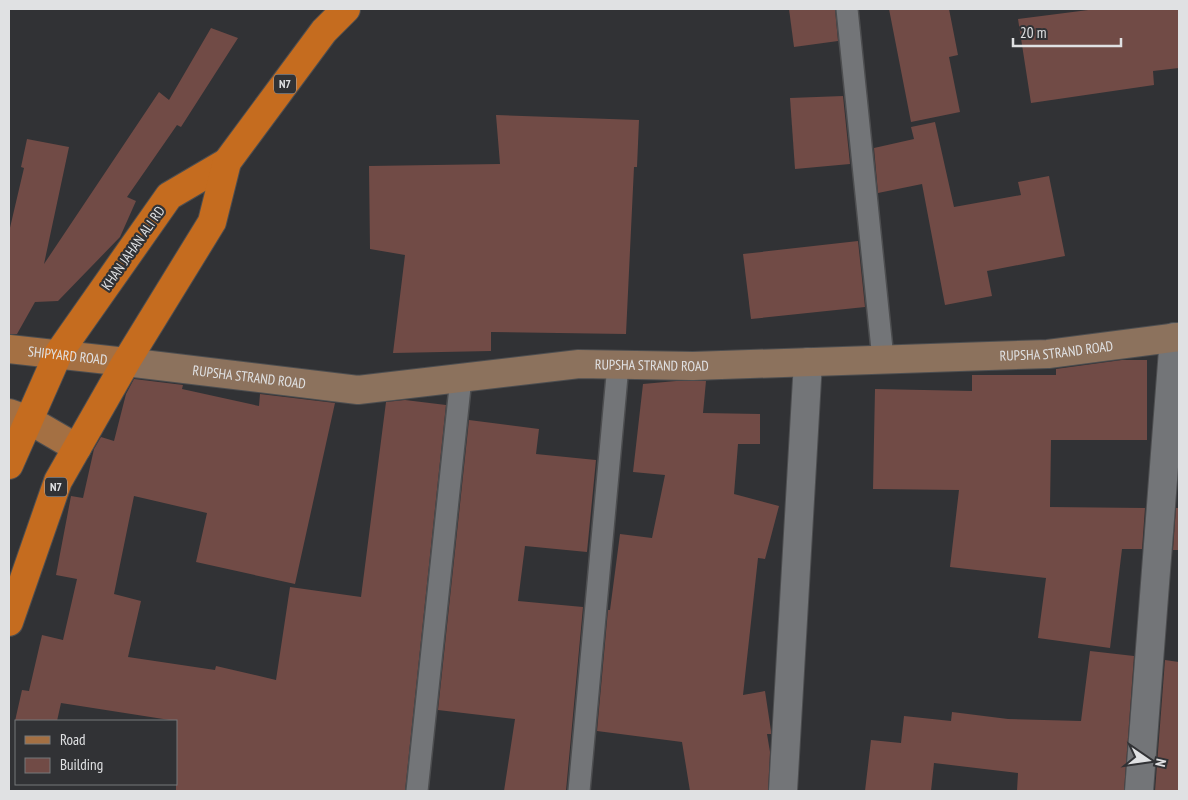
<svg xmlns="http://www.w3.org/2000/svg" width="1188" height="800" font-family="'PT Sans Narrow',sans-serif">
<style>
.building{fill:#714b46}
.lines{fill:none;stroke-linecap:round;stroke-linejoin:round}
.lane-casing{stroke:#4d4e50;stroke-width:24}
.street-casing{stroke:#4d4e50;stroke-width:30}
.secondary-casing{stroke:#4d4e50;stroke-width:30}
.primary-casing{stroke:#4d4e50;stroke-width:30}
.highway-casing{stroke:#4d4e50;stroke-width:30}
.lane{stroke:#737578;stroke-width:21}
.street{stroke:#737578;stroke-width:28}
.secondary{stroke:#8c725d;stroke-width:28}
.primary{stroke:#a47043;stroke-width:28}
.highway{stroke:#c56c1f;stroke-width:28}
.labels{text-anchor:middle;stroke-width:4.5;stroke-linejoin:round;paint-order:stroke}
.shield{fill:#313235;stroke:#acacaf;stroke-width:1}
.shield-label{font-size:12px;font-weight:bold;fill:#e0e1e3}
.street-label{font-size:14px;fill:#e0e1e3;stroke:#313235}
</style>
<rect width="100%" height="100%" fill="#313235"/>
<g class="building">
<polygon points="789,9 835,9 838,41 794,47"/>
<polygon points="889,9 949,9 958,55 949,57 960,112 911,122"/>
<polygon points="1096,9 1179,9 1179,68 1153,71 1154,85 1031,103 1018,19"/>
<polygon points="211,28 238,38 181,127 177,125 127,197 136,201 120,237 58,301 35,302 17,334 9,334 9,232 24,168 21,167 27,139 69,147 44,264 159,92 169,100"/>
<polygon points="843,96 850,164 795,169 790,98"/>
<polygon points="496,115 639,120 637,167 634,167 626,334 491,332 491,351 393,353 405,255 370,249 369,166 500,164"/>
<polygon points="935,122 954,207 1021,195 1018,182 1049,176 1065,256 987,271 992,296 945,305 922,184 878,193 874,148 914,139 911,127"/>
<polygon points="858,241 865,307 751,319 743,254"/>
<polygon points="1122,360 1147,360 1147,440 1051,440 1050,507 1145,508 1142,549 1122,549 1110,648 1038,638 1046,578 950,567 959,490 873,489 875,389 972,391 972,375 1056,375 1056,369"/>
<polygon points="134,379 183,385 182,389 259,406 260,394 335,403 295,584 196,562 207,513 134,496 114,594 141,601 128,657 215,670 216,666 276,680 290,587 361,597 386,402 405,400 446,405 405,791 176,791 176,721 61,703 57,721 15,721 22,690 29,691 42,635 63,640 77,579 56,575 71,496 83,498 94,449 101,437 114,441 126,394"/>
<polygon points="676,381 706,381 703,413 760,414 760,444 738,444 734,494 779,506 765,559 758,558 743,695 765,691 771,731 771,734 767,734 770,752 768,791 690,791 682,742 597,731 608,610 610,610 620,534 652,538 665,475 633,472 643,384"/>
<polygon points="469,420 539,429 536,454 596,460 587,552 525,546 518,601 583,607 566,791 504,791 515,719 438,710"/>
<polygon points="1176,508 1179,508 1179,550 1173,550"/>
<polygon points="1090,651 1134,656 1124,791 1017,791 1018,773 934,763 931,791 865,791 871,740 901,743 904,716 951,721 952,712 1008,719 1081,721"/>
<polygon points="1165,660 1179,662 1179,791 1155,791"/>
</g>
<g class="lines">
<g class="lane-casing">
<g id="lane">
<polyline points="847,9 883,359"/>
<polyline points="417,791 461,378"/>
<polyline points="579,791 618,365"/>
</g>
</g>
<g class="street-casing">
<g id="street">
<polyline points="783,791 808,362"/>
<polyline points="1139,791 1174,337"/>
</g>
</g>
<g class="secondary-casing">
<g id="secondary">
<path id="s1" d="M126,362L358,390L579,364L693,366L1048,354L1179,337"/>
</g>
</g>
<g class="primary-casing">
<g id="primary">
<path id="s2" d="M9,349L126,362"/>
<polyline points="9,413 29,420 77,448"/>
</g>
</g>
<g class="highway-casing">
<g id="highway">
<polyline points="9,465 58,354 169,196 227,162"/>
<polyline points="9,622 58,481 126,362 212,222 227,162 324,31 346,9"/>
</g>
</g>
<use href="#lane" class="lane"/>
<use href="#street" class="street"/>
<use href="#secondary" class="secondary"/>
<use href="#primary" class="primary"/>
<use href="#highway" class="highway"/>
</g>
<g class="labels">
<g class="shield">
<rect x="274" y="74.5" width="22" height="19" rx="4"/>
<rect x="45" y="477.5" width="22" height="19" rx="4"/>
</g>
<g class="shield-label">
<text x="285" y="88">N7</text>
<text x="56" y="491">N7</text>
</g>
<g class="street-label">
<text transform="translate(133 248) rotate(-55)" y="5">KHAN JAHAN ALI RD</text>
<text dy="5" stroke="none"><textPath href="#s1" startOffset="934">RUPSHA STRAND ROAD</textPath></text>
<text dy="5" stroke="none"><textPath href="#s2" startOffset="59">SHIPYARD ROAD</textPath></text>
<text dy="5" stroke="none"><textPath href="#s1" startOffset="529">RUPSHA STRAND ROAD</textPath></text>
<text dy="5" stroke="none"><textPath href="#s1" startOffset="124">RUPSHA STRAND ROAD</textPath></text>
</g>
</g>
<rect width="1188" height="800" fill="none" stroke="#e0e1e3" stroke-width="20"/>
<rect x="15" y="720" width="162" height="65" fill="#313235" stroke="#77787b"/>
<rect x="25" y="736" width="25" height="8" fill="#a47043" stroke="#77787b"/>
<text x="60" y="745" font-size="15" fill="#e0e1e3">Road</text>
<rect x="25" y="758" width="25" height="15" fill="#714b46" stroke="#77787b"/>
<text x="60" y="770" font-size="15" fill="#e0e1e3">Building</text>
<g transform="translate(1148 760) rotate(103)" stroke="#313235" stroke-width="4" paint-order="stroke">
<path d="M0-4L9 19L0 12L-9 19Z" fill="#e0e1e3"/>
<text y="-8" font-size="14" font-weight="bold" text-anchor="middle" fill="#e0e1e3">N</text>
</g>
<path d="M1013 38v8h108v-8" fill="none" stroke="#e0e1e3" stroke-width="2.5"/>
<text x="1020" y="38" font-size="15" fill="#e0e1e3" stroke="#313235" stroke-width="4" paint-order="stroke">20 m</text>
</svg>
